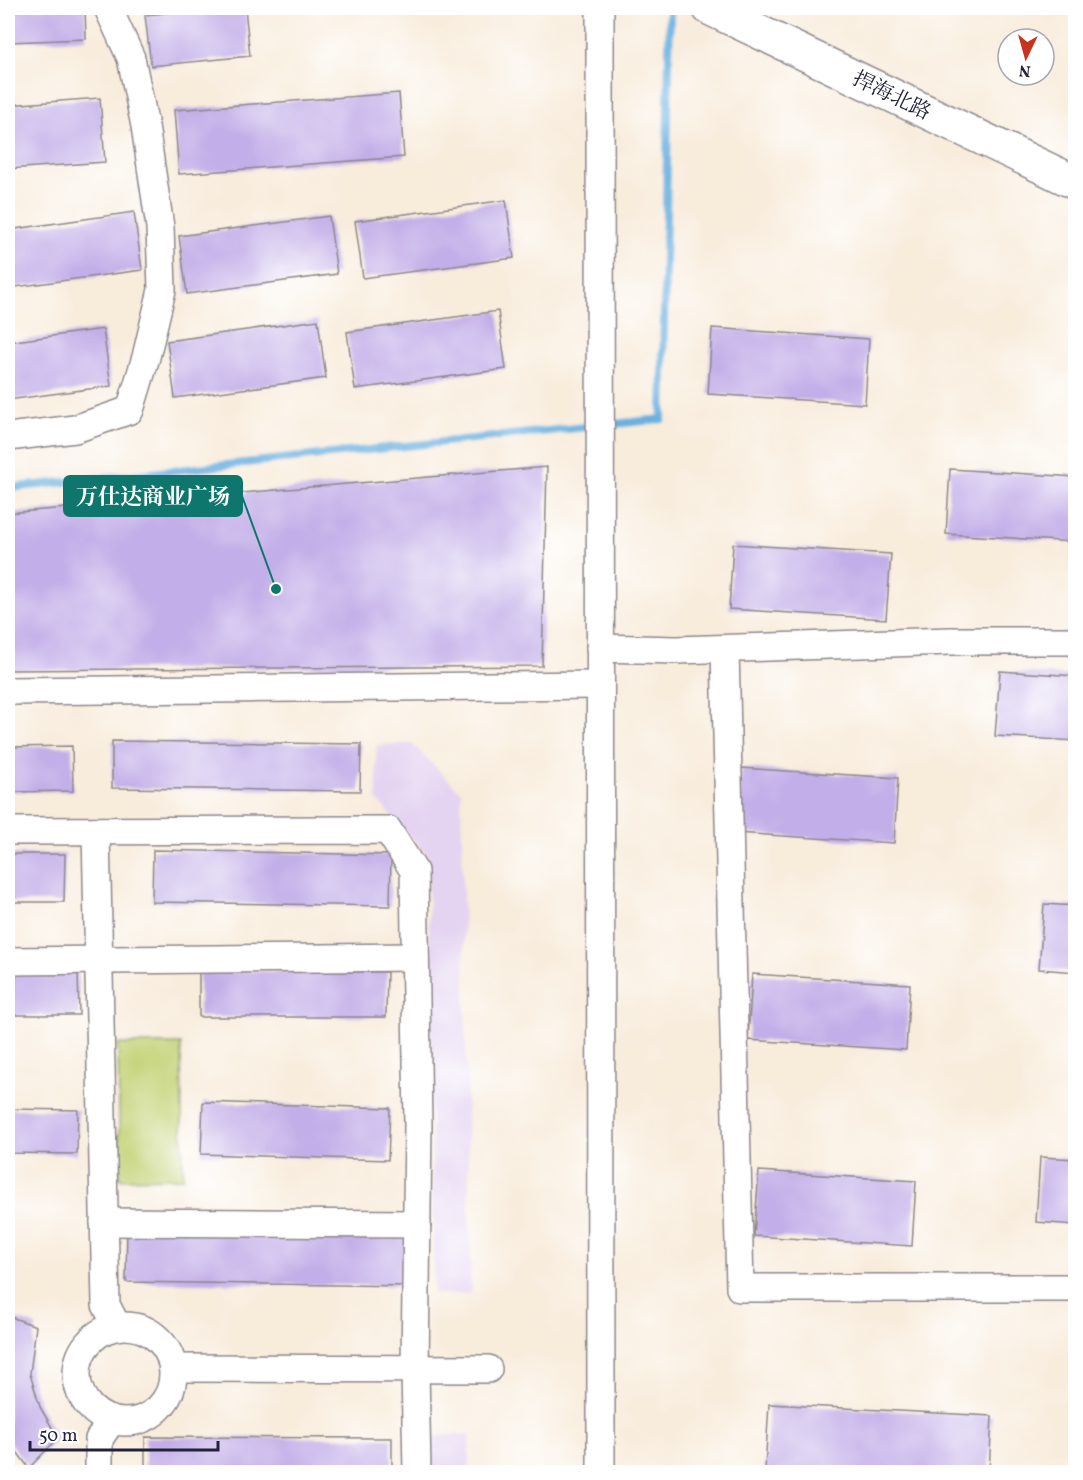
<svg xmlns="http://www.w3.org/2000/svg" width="1083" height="1480" font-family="Vollkorn,'Noto Serif SC',serif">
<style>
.built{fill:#e4d3f1}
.garden{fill:#c2d275;stroke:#727a58;stroke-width:1.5}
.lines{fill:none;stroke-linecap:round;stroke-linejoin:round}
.stream{stroke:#69b0e0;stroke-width:8}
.building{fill:#c2aee8}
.minor-casing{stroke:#8d878b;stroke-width:30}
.major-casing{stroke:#8d878b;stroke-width:36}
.minor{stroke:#fff;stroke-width:27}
.major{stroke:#fff;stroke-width:33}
.labels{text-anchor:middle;stroke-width:4.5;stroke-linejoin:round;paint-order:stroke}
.street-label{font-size:21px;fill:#22223b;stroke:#fff}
.leader{fill:none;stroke:#0f766e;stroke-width:2}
.callout-dot{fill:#0f766e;stroke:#fff;stroke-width:2}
.callout{fill:#0f766e;stroke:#0f766e;stroke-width:2}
.callout-label{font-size:22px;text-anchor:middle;font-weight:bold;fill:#fff}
</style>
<rect width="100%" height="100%" fill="#fff"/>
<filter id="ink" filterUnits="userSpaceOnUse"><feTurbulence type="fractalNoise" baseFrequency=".0167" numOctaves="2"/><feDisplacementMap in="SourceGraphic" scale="12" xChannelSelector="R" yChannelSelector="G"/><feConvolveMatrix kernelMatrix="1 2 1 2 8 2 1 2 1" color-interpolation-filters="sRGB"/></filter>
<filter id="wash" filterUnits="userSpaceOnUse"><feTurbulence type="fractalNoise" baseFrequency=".008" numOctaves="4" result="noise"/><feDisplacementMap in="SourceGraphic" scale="24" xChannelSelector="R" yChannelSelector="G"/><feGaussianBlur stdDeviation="1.35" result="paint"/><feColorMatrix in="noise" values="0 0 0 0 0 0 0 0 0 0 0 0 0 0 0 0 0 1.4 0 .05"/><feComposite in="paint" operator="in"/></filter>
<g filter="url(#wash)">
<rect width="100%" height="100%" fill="#f8ecdb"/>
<g class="built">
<polygon points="412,744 461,792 471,1294 434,1294 428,856 377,800 376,745"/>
<polygon points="469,1434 469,1472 427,1472 426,1436"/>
</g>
<polygon class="garden" points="118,1044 181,1044 183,1178 120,1179"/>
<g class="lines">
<polyline class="stream" points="8,488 662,419 670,8"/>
</g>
<g id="blocks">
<g class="building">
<polygon points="8,8 85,8 86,39 8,42"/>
<polygon points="218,8 245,8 250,56 151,66 145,15"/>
<polygon points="399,93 404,157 179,174 174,110"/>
<polygon points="100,98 105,162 8,169 8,105"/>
<polygon points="506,200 514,258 363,278 355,221"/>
<polygon points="134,212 142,270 8,288 8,230"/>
<polygon points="329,216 337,274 187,294 179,236"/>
<polygon points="498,311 506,369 355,389 347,332"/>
<polygon points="318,320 326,378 175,398 167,341"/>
<polygon points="712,328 869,339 865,404 708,394"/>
<polygon points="103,329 111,386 8,400 8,342"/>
<polygon points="547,467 542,666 8,670 8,513"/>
<polygon points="950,469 1076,477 1076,542 946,534"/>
<polygon points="733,544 891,554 886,619 729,609"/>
<polygon points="1000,671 1076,676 1076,741 995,736"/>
<polygon points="112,741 361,744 360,791 112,788"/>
<polygon points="72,746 73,791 8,792 8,747"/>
<polygon points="741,768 898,778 894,843 737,833"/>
<polygon points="153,850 391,855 390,906 152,902"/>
<polygon points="8,854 65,854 64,902 8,902"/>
<polygon points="1044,904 1076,906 1076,972 1039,969"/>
<polygon points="78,970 79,1015 8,1015 8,971"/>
<polygon points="199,971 387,972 386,1017 199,1017"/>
<polygon points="752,974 910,984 906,1050 748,1040"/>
<polygon points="203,1102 390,1108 388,1160 201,1154"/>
<polygon points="8,1109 78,1110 77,1154 8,1153"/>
<polygon points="1040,1157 1076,1159 1076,1225 1036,1222"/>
<polygon points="759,1171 916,1181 912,1246 754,1236"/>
<polygon points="127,1228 409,1232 409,1286 126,1282"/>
<polygon points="8,1234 11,1234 9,1280 8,1280"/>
<polygon points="8,1316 36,1326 30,1374 40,1407 58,1438 29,1468 8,1440"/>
<polygon points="769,1404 992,1416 989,1472 824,1472 765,1469"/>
<polygon points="145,1437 392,1438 392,1472 145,1472"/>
</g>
</g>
</g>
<g filter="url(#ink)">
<use href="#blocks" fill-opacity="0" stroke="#8d878b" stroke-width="1.5"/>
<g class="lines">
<g class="minor-casing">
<g id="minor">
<polyline points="600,8 601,1472"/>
<polyline points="8,437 75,429 130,410 146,357 162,290 160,227 145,126 131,58 108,8"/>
<polyline points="600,648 676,650 951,641 1076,641"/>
<polyline points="725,649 740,1288 1076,1288"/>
<polyline points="8,691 600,685"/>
<polyline points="8,831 388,830 414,871 418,1125 415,1369 417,1472"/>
<polyline points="96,831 106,1305 117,1326"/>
<polyline points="8,961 415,957"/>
<polyline points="104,1222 417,1224"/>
<circle cx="125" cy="1374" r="48"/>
<polyline points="174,1368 488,1369"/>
<polyline points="99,1472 99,1439 112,1420"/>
</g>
</g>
<g class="major-casing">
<polyline id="major" points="709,8 1076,183"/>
</g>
<use href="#minor" class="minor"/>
<use href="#major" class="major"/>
</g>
</g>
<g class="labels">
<g class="street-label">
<text transform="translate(892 95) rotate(26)" y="7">捍海北路</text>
</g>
</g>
<path class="leader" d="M276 589L242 496"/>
<circle class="callout-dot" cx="276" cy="589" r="6"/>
<rect class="callout" x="64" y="476" width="178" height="40" rx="6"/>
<g class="callout-label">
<text x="153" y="504">万仕达商业广场</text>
</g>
<rect width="1083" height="1480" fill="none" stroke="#fff" stroke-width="30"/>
<g transform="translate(1026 57) rotate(185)"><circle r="28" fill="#ffffff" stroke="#a7a7b1" stroke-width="1.5"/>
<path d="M0-4.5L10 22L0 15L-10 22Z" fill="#c8321e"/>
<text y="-9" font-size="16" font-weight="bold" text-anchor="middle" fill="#22223b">N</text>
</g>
<path d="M30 1441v9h188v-9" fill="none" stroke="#22223b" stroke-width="3"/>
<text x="39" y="1441" font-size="18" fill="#22223b" stroke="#ffffff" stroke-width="4.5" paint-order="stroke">50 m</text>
</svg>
